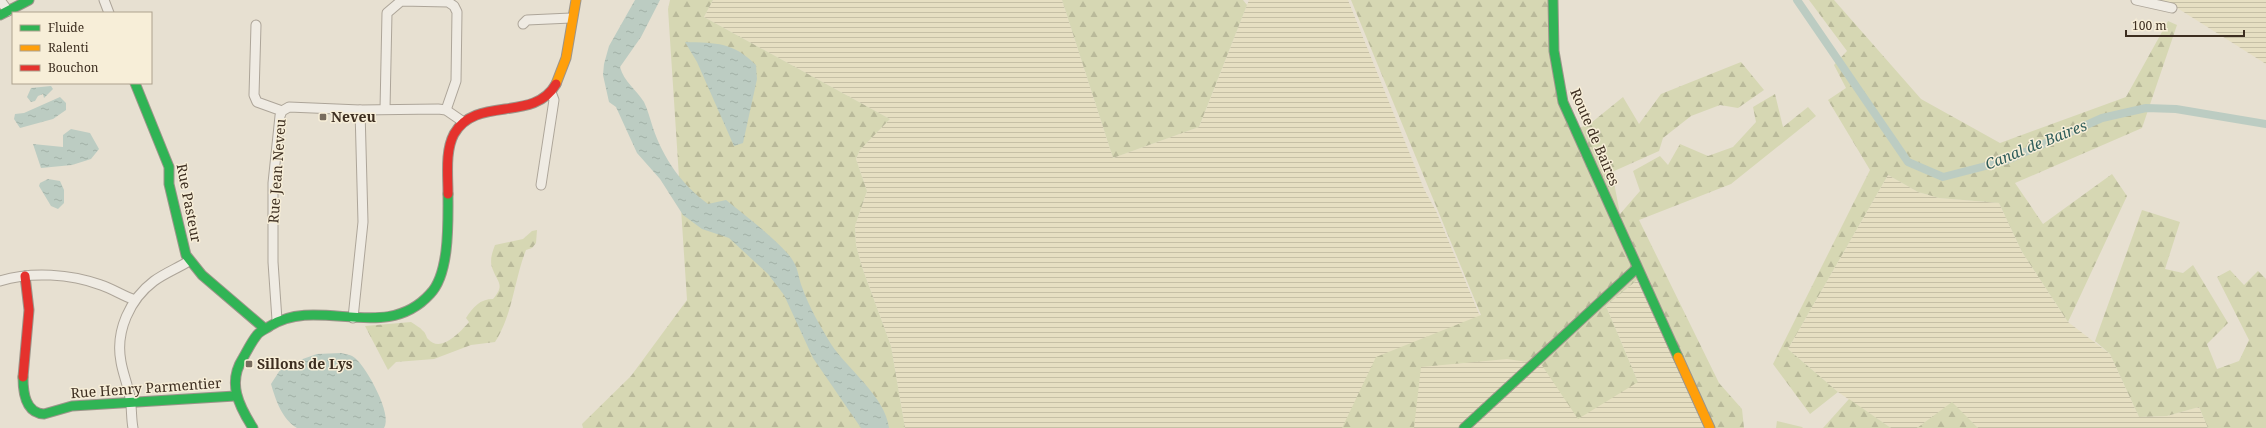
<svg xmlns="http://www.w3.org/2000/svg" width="2266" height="428" font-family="'Noto Serif',serif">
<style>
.farmland{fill:url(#farmland-rules)}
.grass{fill:#d6d7b3}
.forest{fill:url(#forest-firs)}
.water{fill:url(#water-ripples)}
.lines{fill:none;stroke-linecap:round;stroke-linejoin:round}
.canal{stroke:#bcccc2;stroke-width:8}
.street-casing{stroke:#ada599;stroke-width:11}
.fast-casing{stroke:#9c958a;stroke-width:11}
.slow-casing{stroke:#9c958a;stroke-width:11}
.jam-casing{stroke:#9c958a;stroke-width:11}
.street{stroke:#efebe3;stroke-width:9}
.fast{stroke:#30b455;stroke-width:9}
.slow{stroke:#ff9f0a;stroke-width:9}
.jam{stroke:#e5322d;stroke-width:9}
.poi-dot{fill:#786c5e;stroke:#f7eed8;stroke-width:1.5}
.labels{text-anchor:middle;stroke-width:3;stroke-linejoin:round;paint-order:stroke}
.poi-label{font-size:14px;font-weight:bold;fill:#3d2e20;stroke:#f7eed8;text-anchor:start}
.street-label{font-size:14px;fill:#3d2e20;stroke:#f7eed8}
.water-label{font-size:15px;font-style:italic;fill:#2f5d5a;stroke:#f7eed8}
</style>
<defs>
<pattern id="farmland-rules" width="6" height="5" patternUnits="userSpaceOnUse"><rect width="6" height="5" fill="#e6dfc2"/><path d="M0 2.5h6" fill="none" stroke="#c6c0a6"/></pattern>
<pattern id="forest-firs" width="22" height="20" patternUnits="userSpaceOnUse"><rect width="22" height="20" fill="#d6d7b3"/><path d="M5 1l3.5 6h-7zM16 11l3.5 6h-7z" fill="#b9b99a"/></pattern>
<pattern id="water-ripples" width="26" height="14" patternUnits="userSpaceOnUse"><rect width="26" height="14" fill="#bcccc2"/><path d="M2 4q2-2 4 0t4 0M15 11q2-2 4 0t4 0" fill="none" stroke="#a2b0a6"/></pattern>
</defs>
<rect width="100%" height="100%" fill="#e7e0d1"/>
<g class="farmland">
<polygon points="713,0 1062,0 1113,158 1199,127 1249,0 1348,0 1424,189 1436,211 1479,314 1541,364 1638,382 1606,306 1637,280 1706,428 905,428 891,346 862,267 856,245 855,226 867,191 856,159 860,150 890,119 704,17"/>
<polygon points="2157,0 2266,0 2266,64 2174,6"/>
<polygon points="1888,175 1918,192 1939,198 1999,203 2022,252 2068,322 2110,354 2139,417 2167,416 2199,407 2208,428 1978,428 1952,403 1917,428 1891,428 1838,392 1788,349"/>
</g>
<polygon class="grass" points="1777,421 1802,427 1803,428 1776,428"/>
<g class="forest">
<polygon points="670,0 713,0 704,17 890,119 860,150 856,159 867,191 855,226 856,245 862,267 891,346 905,428 583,428 582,424 631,376 687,300 668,9"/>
<polygon points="1062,0 1243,0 1247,5 1199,127 1113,158"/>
<polygon points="1351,0 1548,0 1570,132 1591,123 1623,97 1639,124 1661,94 1741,62 1764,90 1738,108 1720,105 1691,116 1663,138 1659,151 1612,172 1620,214 1640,191 1633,171 1660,156 1668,165 1680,144 1708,156 1733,147 1756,122 1753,107 1775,94 1783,127 1808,107 1816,116 1731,184 1639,220 1719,383 1742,409 1744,428 1714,428 1643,275 1606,306 1638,382 1578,419 1541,364 1507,359 1421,367 1414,428 1342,428 1376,357 1481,315"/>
<polygon points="1809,0 1834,0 1921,99 2000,143 2126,97 2168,21 2177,25 2142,128 2015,183 2043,224 2112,174 2127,196 2068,322 2022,252 1999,203 1939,198 1918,192 1888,175 1788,349 1838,392 1810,414 1773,364 1870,170 1828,100 1846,88 1834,65 1847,51"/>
<polygon points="2142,210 2180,222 2165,269 2183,273 2193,265 2228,323 2207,344 2217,369 2239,361 2249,340 2217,277 2230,270 2244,285 2258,271 2266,279 2266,428 2208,428 2199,407 2167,416 2139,417 2110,354 2095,341"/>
<path d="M537,230L536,243L532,248L526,250C514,280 513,314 495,342L471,345L434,359L396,362L388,370L365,326L411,322C415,325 420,327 423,331C426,333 426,337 428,339C441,354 461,331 469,322L466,318C473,307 480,299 493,299C505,285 498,283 493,270C489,261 492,253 495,245L523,239L532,231Z"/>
<polygon points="1849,399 1891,428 1823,428"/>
<polygon points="1952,402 1978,428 1917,428"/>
</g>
<g class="water">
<path d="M635,0H660L641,37L620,67C624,82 636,89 644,102C648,110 650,119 653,128C663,158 682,185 708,204L726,200C747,217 770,234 788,254C799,267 797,273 802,287C809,307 820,326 831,344C848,370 885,396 889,428H861L813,358L784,295L768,274L729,238L702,229L683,215L660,179L637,153L616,107L609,102L603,75L604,64L609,46Z"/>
<path d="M685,42C717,43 733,42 756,65L757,79L743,143L734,146L697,62Z"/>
<polygon points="51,86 53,89 44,98 43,94 38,96 35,101 31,102 27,97 31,88"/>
<polygon points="60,97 66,103 66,110 53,119 20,128 14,119 15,114 24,113"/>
<polygon points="71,129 90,133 99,149 91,159 72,165 41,168 33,144 63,147 63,135"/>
<polygon points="48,179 60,181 64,190 64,203 58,209 51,206 39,186 40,183"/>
<path d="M341,353C345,354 352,355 355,358C367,368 393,415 384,428H297C282,419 276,401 271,384L280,370L297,361L317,354Z"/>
</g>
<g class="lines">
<polyline class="canal" points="1797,0 1908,162 1943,177 2005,161 2102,118 2146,108 2176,109 2266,124"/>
<g class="street-casing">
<g id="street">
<polyline points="0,0 8,11"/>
<polyline points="104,0 109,13"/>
<polyline points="2136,0 2172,8"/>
<polyline points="523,24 527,20 571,18"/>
<polyline points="256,25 254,95 257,102 282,111"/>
<polyline points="385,109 387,13 401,1 448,2 454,6 457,12 456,81 446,110"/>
<polyline points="541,185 554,100 551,92"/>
<path d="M0,281C31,271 71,274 101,285C113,289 123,296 135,300"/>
<polyline points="353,318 363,222 360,110"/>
<polyline points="277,320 273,262 273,183 280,116 282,111 289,107 360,110 438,109 446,110 462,121"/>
<path d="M133,428C131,418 132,408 130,398C128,385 123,374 121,362C115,331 130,299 154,281C165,273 178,268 189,261"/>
</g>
</g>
<g class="fast-casing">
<g id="fast">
<polyline points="1553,0 1554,51 1563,102 1678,357"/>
<polyline points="0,15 29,0"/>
<polyline points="135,83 169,167 169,184 186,255 202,275 264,328"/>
<path d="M23,377C23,392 25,413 44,414L72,406L235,396"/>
<path d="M253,428C239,406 227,383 243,358C247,351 252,341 257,335C260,331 266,329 270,326C318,295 385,344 430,294C450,274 448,221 448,194"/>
<polyline points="1464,428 1637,268"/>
</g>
</g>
<g class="slow-casing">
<g id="slow">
<polyline points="556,84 566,58 576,0"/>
<polyline points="1678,357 1710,428"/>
</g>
</g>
<g class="jam-casing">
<g id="jam">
<path d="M448,194C448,175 445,151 454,134C476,95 534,123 556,84"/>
<polyline points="23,377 29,310 25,276"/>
</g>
</g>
<use href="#street" class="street"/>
<use href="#fast" class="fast"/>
<use href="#slow" class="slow"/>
<use href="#jam" class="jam"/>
</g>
<g class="poi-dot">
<rect x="319" y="113" width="8" height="8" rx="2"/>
<rect x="245" y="360" width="8" height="8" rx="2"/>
</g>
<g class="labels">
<g class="poi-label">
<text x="331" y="122">Neveu</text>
<text x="257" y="369">Sillons de Lys</text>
</g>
<g class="street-label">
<text transform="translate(1595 137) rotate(67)" y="5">Route de Baires</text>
<text transform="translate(277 171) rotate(-86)" y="5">Rue Jean Neveu</text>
<text transform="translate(189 203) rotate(79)" y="5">Rue Pasteur</text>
<text transform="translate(146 388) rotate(-4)" y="5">Rue Henry Parmentier</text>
</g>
<g class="water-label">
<text transform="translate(2036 145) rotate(-22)" y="5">Canal de Baires</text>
</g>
</g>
<rect x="12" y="12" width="140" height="72" fill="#f7eed8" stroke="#ada18e"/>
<rect x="20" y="25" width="20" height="6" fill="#30b455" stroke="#ada18e"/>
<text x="48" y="32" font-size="12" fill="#3d2e20">Fluide</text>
<rect x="20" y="45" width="20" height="6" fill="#ff9f0a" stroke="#ada18e"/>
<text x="48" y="52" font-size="12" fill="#3d2e20">Ralenti</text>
<rect x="20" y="65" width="20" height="6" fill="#e5322d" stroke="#ada18e"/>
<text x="48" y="72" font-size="12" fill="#3d2e20">Bouchon</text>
<path d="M2126 30v6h118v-6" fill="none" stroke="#3d2e20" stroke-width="2"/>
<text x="2132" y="30" font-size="12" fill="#3d2e20" stroke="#f7eed8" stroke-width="3" paint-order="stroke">100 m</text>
</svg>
